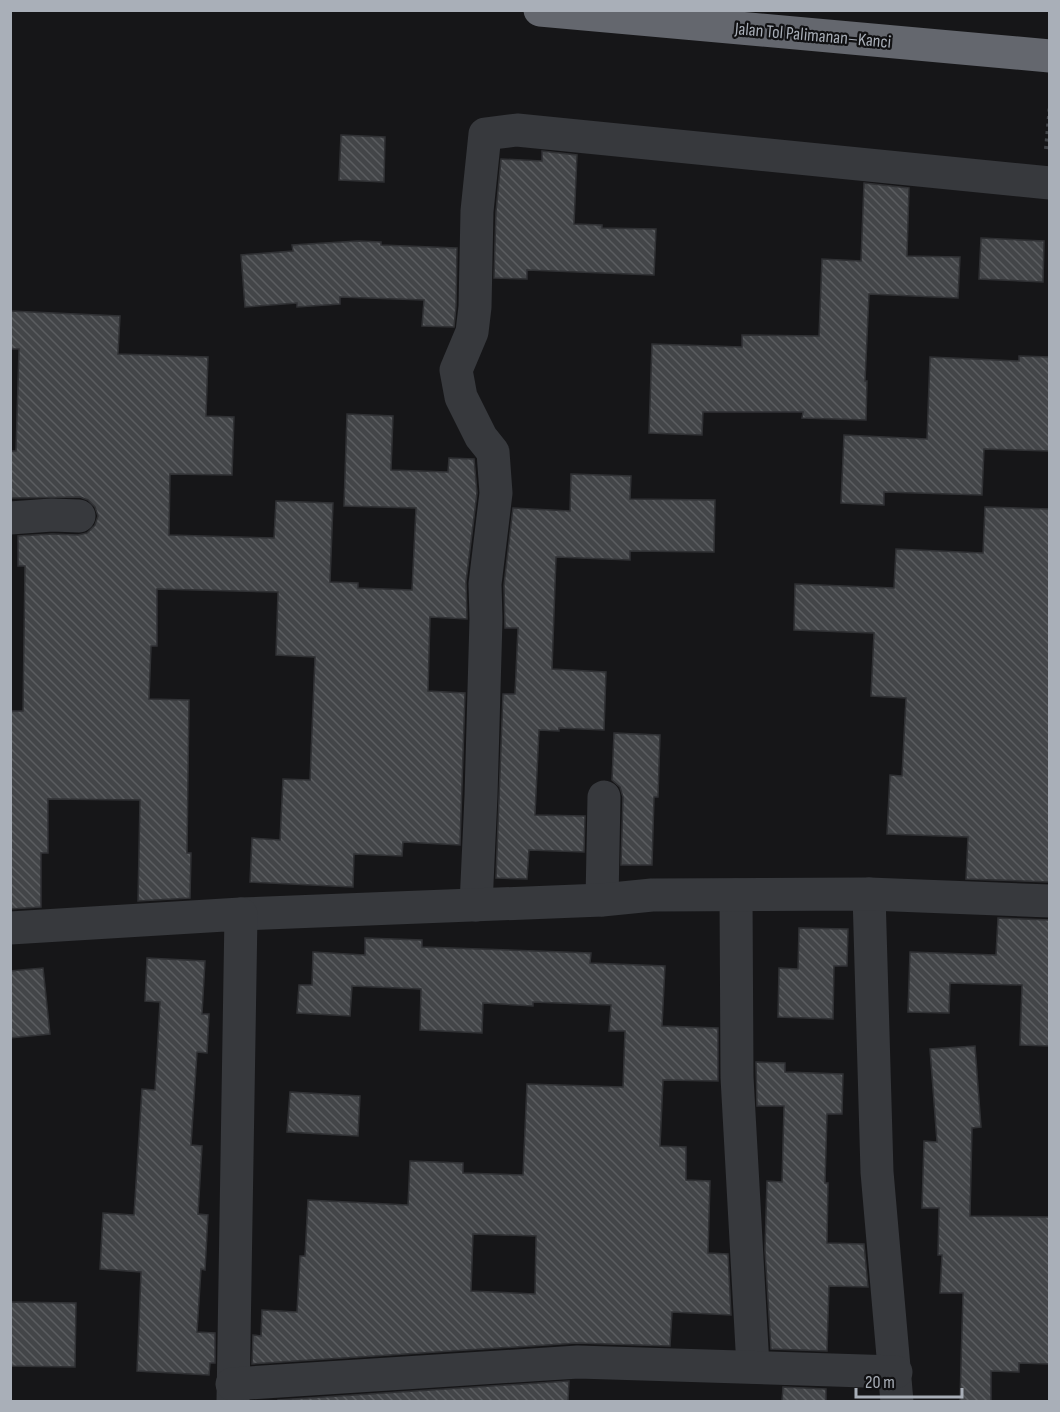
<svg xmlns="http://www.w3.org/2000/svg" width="1060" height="1412" font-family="'Sofia Sans Condensed',sans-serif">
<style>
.building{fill:url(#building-back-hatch);stroke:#303134;stroke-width:1.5;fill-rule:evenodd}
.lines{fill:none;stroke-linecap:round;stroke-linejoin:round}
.path{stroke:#3e4044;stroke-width:4;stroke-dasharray:3 4.5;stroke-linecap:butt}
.minor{stroke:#37393d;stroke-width:33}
.highway{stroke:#64676e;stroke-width:33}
.labels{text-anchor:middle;stroke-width:4.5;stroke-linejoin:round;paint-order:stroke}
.street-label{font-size:18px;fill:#a9afb8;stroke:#111113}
</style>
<defs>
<pattern id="building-back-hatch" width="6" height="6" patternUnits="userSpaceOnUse" patternTransform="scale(1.5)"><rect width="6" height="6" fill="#434548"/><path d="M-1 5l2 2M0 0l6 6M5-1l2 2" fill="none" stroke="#5b5d60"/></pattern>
</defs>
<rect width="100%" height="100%" fill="#161618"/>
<g class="building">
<polygon points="341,135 385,137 384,182 339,180"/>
<polygon points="542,151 577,155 574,224 602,225 602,228 656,229 654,275 527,270 527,279 494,278 496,212 501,159 542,161"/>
<polygon points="864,183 909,188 907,256 960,257 958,298 869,294 865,381 867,381 866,420 802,418 803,412 703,412 702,435 649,433 652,344 742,347 742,335 819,336 822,259 861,261"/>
<polygon points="981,238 1044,241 1043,282 979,279"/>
<polygon points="358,241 381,242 381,245 457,248 456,306 454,327 422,326 424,300 340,297 340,304 297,307 297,303 245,307 241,255 293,251 292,245"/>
<polygon points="10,311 120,316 118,354 208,357 206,416 234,417 232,475 170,474 169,535 274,538 276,501 333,503 330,582 358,583 358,588 412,590 416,508 344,506 347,414 393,416 391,470 448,472 449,458 474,459 477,493 466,582 467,619 430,617 428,691 465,693 460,845 403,842 402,856 354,854 353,887 250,882 252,838 280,840 283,779 310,780 315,657 276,655 278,592 157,589 157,646 151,646 149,699 189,700 187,853 191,853 190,898 138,901 140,800 48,799 48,853 41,853 41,907 10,909 10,711 23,711 25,566 18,566 18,536 52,534 78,535 87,533 95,525 98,516 95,507 88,500 80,497 10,498 10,451 16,451 19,349 10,349"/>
<polygon points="1019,356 1050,357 1050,451 984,449 982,495 884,492 884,505 841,503 844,435 927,439 930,357 1019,361"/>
<polygon points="571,474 631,476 630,499 715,500 714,552 630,551 630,560 556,557 552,669 606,672 604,730 559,728 559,731 539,730 535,815 585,816 584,852 529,850 527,879 496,878 503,694 515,694 518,628 505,628 504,585 513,508 570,511"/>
<polygon points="985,507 1050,509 1050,882 966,879 968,837 887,834 890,775 902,776 906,698 871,696 874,633 794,630 795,584 894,588 896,549 983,553"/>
<polygon points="614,733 660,735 658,797 654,797 652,865 621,865 623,797 620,787 612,780"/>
<polygon points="998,918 1050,920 1050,1046 1020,1045 1022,985 950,983 949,1013 908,1012 910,952 996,955"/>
<polygon points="799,928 848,929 847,966 834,966 833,1019 778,1017 779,968 798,969"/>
<path d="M365,938L422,940V947L591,953L590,963L665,966L662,1026L718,1028V1081L663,1080L660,1146L686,1147V1180L710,1181L708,1253L728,1254L731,1315L672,1312L670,1346L577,1343L252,1364L253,1335L261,1336L262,1310L297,1312L300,1256H305L308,1200L408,1205L410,1161L463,1163V1173L523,1175L527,1084L623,1087L625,1031H609L611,1005L533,1002V1006L483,1003L482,1033L420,1030L421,989L352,986L350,1016L297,1013L299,985H312L313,952L365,955ZM473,1234L536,1236L535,1294L471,1291Z"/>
<polygon points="147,958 205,961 202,1014 209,1014 207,1053 197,1052 191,1145 202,1146 198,1214 208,1215 205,1270 201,1269 197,1332 215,1333 215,1363 210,1363 209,1375 137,1371 141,1272 100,1269 103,1213 134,1215 142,1089 155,1090 160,1002 145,1001"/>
<polygon points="43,968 50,1034 10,1038 10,971"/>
<polygon points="975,1046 981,1127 972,1128 970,1216 1050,1217 1050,1364 1019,1363 1019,1372 991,1371 991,1401 960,1401 963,1293 940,1293 942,1255 938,1255 939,1208 922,1208 924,1141 937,1142 930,1049"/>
<polygon points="756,1062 785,1063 785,1072 843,1074 842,1114 827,1114 825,1183 828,1183 827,1243 864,1244 868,1287 829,1286 827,1351 771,1349 765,1250 767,1181 782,1182 784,1106 757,1106"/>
<polygon points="290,1092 360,1096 358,1136 287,1132"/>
<polygon points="10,1302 76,1303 75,1367 10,1366"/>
<polygon points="569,1381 568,1401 278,1401 278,1400"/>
<polygon points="783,1387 826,1389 826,1401 782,1401"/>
</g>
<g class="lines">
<polyline class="path" points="1046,149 1050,105"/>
<g class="minor">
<polyline points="10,518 52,515 79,516"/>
<polyline points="869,894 877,1172 897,1402"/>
<polyline points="736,895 737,1077 753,1367"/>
<polyline points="602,900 604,797"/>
<polyline points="476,905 481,796 486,619 485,584 496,493 493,452 481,437 461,397 456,370 472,332 475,307 477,211 485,134 517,130 1050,183"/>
<polyline points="241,914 602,900 652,895 869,894 1050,901"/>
<polyline points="10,928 241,914 233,1402"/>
<polyline points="232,1384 578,1362 896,1372"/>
</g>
<polyline class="highway" points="540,10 1050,56"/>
</g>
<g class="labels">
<g class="street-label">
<text transform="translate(813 35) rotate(5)" y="6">Jalan Tol Palimanan–Kanci</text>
</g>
</g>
<rect width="1060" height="1412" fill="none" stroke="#a9afb8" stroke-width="24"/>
<path d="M856 1388v9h106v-9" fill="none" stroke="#a9afb8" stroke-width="3"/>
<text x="865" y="1388" font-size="18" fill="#a9afb8" stroke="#111113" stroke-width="4.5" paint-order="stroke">20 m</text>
</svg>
